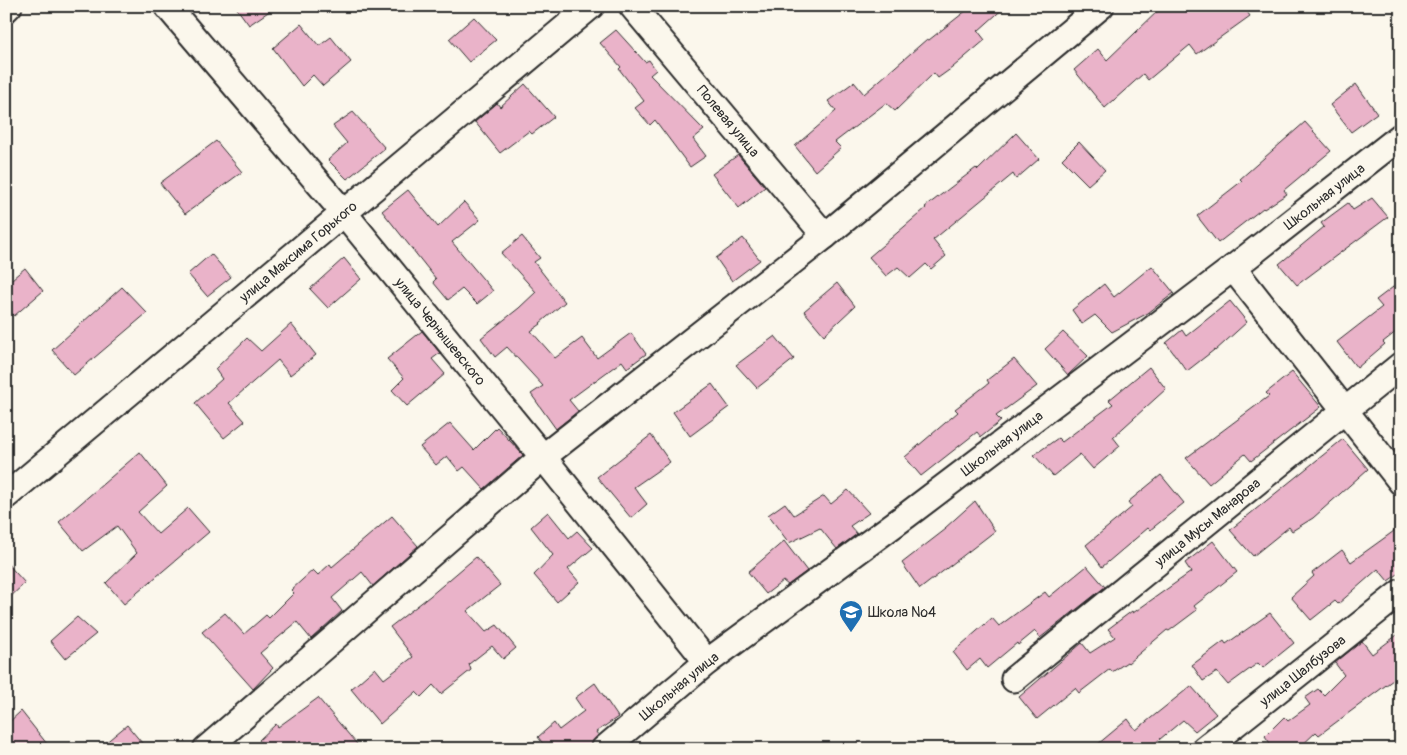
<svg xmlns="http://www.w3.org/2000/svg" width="1407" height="755" font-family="Pangolin,sans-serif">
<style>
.building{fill:#eab3c9;stroke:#2b2b2b}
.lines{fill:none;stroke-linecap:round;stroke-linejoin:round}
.minor-casing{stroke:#2b2b2b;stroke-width:29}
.minor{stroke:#fbf7ec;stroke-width:25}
.labels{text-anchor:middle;stroke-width:4.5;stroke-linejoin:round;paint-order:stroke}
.street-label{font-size:14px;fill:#2b2b2b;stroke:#fbf7ec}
.poi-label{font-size:14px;fill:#2b2b2b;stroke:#fbf7ec;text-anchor:start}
</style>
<rect width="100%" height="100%" fill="#fbf7ec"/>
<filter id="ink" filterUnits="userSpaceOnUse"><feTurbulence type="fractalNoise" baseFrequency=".02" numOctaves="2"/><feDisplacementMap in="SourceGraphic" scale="10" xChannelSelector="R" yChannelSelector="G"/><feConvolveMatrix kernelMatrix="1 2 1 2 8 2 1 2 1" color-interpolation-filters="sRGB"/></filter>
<g filter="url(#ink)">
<g class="building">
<polygon points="235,6 277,6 249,25"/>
<polygon points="972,6 1006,6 978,31 985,40 952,68 938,78 934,73 895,111 886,103 835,142 841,148 815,171 795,146 836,111 828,101 854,82 864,94 927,39 929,40"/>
<polygon points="1163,6 1243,6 1250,16 1197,54 1190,45 1148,80 1143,74 1105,108 1074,70 1098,49 1107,60"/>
<polygon points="474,17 496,40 469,62 449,39"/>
<polygon points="301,24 319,46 331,37 351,62 323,86 313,75 302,86 273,48"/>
<polygon points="616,30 645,62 649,60 656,70 650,75 704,130 693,139 706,156 690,167 655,120 650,125 635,108 644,101 619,69 621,67 600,43"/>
<polygon points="525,84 554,117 532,134 529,131 500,153 475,122 497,103 500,107"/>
<polygon points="1356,84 1377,113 1351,132 1330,105"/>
<polygon points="353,112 385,148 347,179 328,160 347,143 333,126"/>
<polygon points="1305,122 1331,151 1284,190 1287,194 1264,209 1263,208 1218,243 1197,216 1242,181 1240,179"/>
<polygon points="1016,133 1039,159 1016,179 1013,174 933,240 946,256 931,269 926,264 910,278 898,267 886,276 869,257 926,208 925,207 976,168 978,170"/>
<polygon points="216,141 242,172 185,214 160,183"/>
<polygon points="1079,142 1105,170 1088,185 1062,159"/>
<polygon points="738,155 765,187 739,208 712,174"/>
<polygon points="408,190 438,227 464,202 480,220 452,242 493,291 477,304 462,289 448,300 433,282 436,279 382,211"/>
<polygon points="1372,198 1388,217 1297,285 1279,264 1324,227 1321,223 1348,203 1353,210"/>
<polygon points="522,236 540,258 534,262 565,302 540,323 541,324 531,331 555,358 582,338 597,358 631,333 646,354 627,368 622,361 569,400 578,411 556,429 531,394 543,386 507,347 495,357 481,338 519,308 536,292 501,253"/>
<polygon points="743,238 760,260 732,281 716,258"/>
<polygon points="211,254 231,277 207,296 188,274"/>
<polygon points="344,258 361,279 328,308 310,289"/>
<polygon points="1152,266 1174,293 1148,313 1112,332 1095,315 1082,324 1072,310 1104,284 1114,297"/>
<polygon points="25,268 43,291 14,316 6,306 6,284"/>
<polygon points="1401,281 1401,328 1383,342 1385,344 1357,368 1337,342 1382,307 1376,300"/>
<polygon points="837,283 855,306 824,335 804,311"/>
<polygon points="122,287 147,313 74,375 52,350"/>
<polygon points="1230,301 1247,322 1215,351 1214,350 1187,371 1166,343 1182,330 1186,336"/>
<polygon points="291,324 316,355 290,375 278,360 229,403 245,421 224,438 195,403 222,379 215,369 247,338 261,351"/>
<polygon points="422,331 440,353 432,359 445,374 407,406 392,390 404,378 387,359"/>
<polygon points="1063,332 1088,356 1068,375 1045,349"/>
<polygon points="775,336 794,359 757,388 736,365"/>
<polygon points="1014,359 1037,386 996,416 1001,421 981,437 977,432 921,476 905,457 958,412 955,409 989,383 987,380"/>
<polygon points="1149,367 1166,389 1113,437 1120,446 1093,469 1080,454 1053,476 1034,455 1058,438 1062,442 1113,404 1109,400"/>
<polygon points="1292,372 1321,407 1251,461 1245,454 1209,484 1186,458 1269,396 1266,393"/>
<polygon points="712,384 729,407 690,436 673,412"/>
<polygon points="450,423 474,450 497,427 523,455 484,489 464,467 459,471 447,456 436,465 420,447"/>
<polygon points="651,435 670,462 634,487 647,504 631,518 597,477"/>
<polygon points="1343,439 1368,469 1313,518 1292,531 1289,527 1253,556 1230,530"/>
<polygon points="140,452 167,486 138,512 158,534 188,508 209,532 124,604 106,583 137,553 117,526 83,551 59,522"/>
<polygon points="1161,475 1184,503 1150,530 1148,528 1102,567 1086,545 1132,507 1128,502"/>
<polygon points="848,490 869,513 850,526 857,534 837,549 820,528 789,543 768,515 785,503 794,515 824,496 831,504"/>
<polygon points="975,501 995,531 920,589 902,563 946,529 945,528"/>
<polygon points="548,512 569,538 577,531 593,548 568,569 579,582 557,602 534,575 553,555 531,527"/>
<polygon points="392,516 418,546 373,586 362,572 332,598 342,611 311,639 297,622 260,653 273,668 253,689 202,632 225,613 244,634 266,615 269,618 294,593 291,590 313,570 318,575 330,564 332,567"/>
<polygon points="1401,526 1401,572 1388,581 1378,569 1338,604 1335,601 1311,620 1291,597 1314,576 1312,573 1342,550 1351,562"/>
<polygon points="784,541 807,571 788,585 783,581 766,594 748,572"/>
<polygon points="1213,541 1237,572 1194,606 1197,610 1169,631 1167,630 1128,663 1127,662 1112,672 1110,669 1079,693 1075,688 1037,719 1019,697 1082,643 1090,653 1115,637 1108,629 1132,611 1133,613 1191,572 1185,563"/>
<polygon points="476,557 500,585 467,611 486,632 497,625 516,648 503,659 492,646 469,664 471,670 441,694 433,685 421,697 416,692 380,724 351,689 375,668 384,679 413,657 390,627 430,596"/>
<polygon points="6,562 25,583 6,601"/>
<polygon points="1087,566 1105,587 1040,638 1035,631 1018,645 1017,643 987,668 980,659 967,670 953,652 992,618 999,626 1045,592 1049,597"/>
<polygon points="1270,613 1294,643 1263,668 1258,663 1228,685 1217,672 1203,681 1192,665 1224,641 1226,644"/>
<polygon points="77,617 96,634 65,659 50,641"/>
<polygon points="1401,632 1401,674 1319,735 1316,732 1298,749 1274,749 1265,736 1284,717 1288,721 1310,705 1305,698 1318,689 1324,695 1344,675 1335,663 1362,641 1372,654"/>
<polygon points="595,683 618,717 596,732 598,735 591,744 590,749 547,749 538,737 554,723 559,730 584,711 575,698"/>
<polygon points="1191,686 1216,714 1195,731 1183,720 1148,749 1092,749 1128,719 1136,730"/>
<polygon points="318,698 361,749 266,749 259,740 276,724 278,727"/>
<polygon points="21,711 51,749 16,749 6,737 6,725"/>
<polygon points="127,725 147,749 98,749"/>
</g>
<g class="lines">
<g class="minor-casing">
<g id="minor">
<path id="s1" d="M167,6L344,213L543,457L707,662"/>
<path id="s2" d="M632,6L825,236"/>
<polyline points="6,9 9,6"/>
<polyline points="1233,268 1401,482"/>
<path id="s3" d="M6,496L591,6"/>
<path id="s4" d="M1014,679L1401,365"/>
<polyline points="206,749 543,457 825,236 1101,6"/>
<path id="s5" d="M604,749L707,662L907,515L1233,268L1401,136"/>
<path id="s6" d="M1204,749L1401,592"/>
</g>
</g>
<use href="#minor" class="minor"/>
</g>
</g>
<defs>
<g id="school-pin" transform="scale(1.25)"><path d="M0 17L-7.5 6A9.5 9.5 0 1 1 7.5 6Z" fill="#1f6fb2" stroke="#fbf7ec"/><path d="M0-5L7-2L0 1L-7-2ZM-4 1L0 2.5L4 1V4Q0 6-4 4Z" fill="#fff"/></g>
</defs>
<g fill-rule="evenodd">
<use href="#school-pin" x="851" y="612"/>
</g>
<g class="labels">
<g class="street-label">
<text dy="5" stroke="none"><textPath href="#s2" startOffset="150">Полевая улица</textPath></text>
<text dy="5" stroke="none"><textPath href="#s5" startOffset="908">Школьная улица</textPath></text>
<text dy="5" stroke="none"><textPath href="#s3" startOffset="381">улица Максима Горького</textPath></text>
<text dy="5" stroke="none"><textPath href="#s1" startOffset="425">улица Чернышевского</textPath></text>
<text dy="5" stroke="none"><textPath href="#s5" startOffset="502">Школьная улица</textPath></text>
<text dy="5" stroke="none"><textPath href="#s4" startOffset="249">улица Мусы Манарова</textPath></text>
<text dy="5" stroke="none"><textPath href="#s6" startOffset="126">улица Шалбузова</textPath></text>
<text dy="5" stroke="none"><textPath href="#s5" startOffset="98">Школьная улица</textPath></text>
</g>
<g class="poi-label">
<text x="868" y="617">Школа №4</text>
</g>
</g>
<rect width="1407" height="755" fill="none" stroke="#fbf7ec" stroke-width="25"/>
<rect x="12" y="12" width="1382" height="730" fill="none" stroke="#2b2b2b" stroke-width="2" filter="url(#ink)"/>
</svg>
